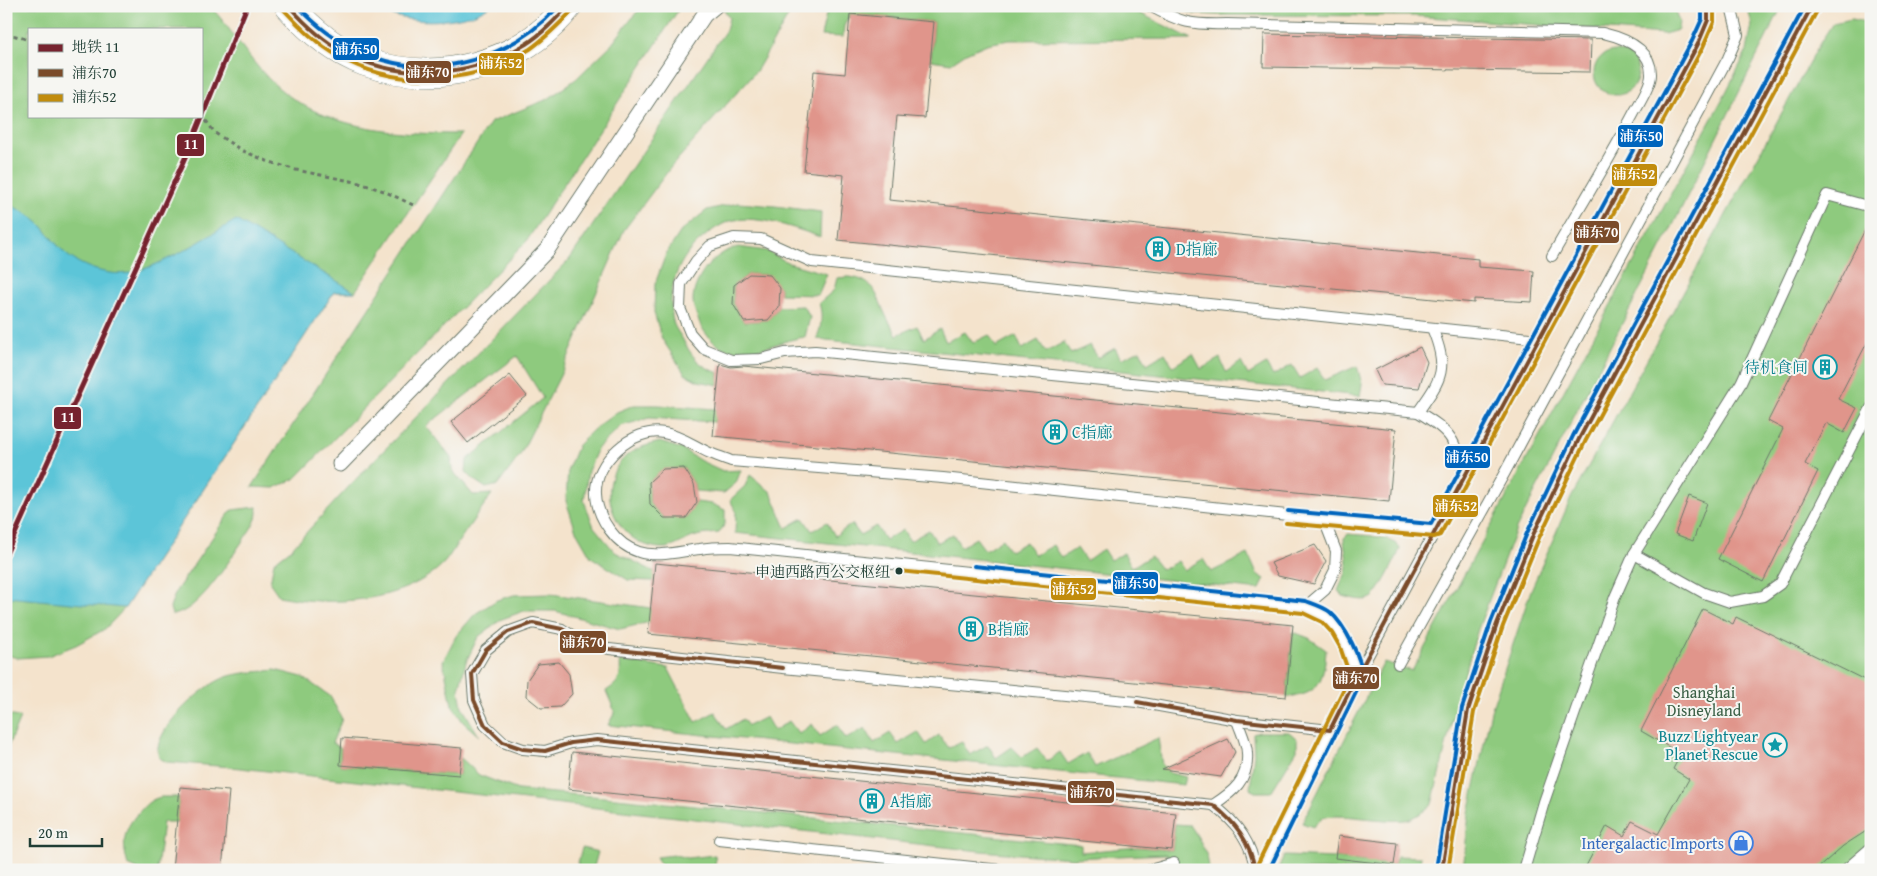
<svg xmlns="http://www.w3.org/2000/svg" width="1877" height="876" font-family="'Gentium Book Plus','Noto Serif SC',serif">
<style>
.green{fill:#8eca7e;stroke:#568459;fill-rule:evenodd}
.water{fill:#5cc5d8;stroke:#3e8186}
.building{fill:#e0958b}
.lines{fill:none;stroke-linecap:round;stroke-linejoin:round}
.service-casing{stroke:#6a7769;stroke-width:12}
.pedestrian-casing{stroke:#6a7769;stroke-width:17}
.trunk-casing{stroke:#6a7769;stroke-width:29}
.path{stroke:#6a7769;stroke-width:3;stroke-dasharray:4 4;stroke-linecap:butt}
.service{stroke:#fff;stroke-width:10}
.pedestrian{stroke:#fff;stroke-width:15}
.trunk{stroke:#fff;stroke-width:28}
.bus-1-casing{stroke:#f6f6f2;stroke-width:8}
.bus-2-casing{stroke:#f6f6f2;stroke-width:8}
.bus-3-casing{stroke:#f6f6f2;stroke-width:8}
.bus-1{stroke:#7a4b2a;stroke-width:4}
.bus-2{stroke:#c18c0d;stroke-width:4}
.bus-3{stroke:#0065bd;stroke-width:4}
.metro-1-casing{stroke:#f6f6f2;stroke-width:9}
.metro-1{stroke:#76232f;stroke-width:5}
.bus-dot{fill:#1f3d34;stroke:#f6f6f2;stroke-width:2}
.labels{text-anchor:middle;stroke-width:4;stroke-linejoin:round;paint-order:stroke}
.bus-label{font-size:15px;fill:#1f3d34;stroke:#f6f6f2;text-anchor:end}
.culture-label{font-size:16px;fill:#0d838f;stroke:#f6f6f2;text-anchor:start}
.park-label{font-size:16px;fill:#3b6046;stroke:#f6f6f2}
.shop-label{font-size:16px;fill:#366cbe;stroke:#f6f6f2;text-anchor:end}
.line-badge{stroke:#f6f6f2;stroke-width:2}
.badge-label{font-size:14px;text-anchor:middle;font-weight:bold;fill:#fff}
</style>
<rect width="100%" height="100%" fill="#f6f6f2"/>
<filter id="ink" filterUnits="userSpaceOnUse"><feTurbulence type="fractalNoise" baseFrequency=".02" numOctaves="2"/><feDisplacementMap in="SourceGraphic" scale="10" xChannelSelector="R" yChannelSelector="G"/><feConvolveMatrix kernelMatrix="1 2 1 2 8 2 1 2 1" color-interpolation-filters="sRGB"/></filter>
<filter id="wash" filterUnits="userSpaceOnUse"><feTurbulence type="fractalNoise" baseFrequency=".0096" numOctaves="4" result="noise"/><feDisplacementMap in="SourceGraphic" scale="20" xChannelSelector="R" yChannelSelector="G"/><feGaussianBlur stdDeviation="1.12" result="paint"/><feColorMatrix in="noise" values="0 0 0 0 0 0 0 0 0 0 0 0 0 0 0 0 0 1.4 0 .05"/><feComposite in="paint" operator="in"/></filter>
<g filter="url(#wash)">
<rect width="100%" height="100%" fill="#f4e3cc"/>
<g class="green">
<path d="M6,6H210C231,28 246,56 268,78C319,130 393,134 461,134L355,292H334L125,608L105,629L76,645L48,656L18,658L6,655ZM29,29H201V116H29Z"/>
<polygon points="644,6 681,6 526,242 295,479 274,488 252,487 491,122 548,99 576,79 612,44 636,13"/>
<path d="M718,6H794L757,70L671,167L624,230L560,376L520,455L498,485L486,488L474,480L466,472L467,460L543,398L517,356L426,426L451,458L452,470L473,495L492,494C481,509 470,525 459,541C454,548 450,556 444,563C405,603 330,607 279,596L270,583L274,562L292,548L356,479L569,260L726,30L729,18L724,10Z"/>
<polygon points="828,6 1125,6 1192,39 1009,40 987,44 966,53 951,63 931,60 934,22 850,14 844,26 843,37 821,36"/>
<polygon points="1174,6 1673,6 1679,21 1678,30 1664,34 1414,16 1218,15 1194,14"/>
<path d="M1747,6H1779V12L1671,229L1516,529L1478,629L1457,700L1432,804C1425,810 1418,816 1410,819C1389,825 1335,810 1321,819C1318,821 1315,825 1313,827L1302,823L1384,662L1412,671L1724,96L1747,51L1752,24Z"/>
<polygon points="1852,19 1871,23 1871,870 1463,870 1469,813 1491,711 1531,590 1571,498 1820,43 1833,23"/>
<circle cx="1616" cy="73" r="22"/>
<path d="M738,203L775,206L821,212L820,237C795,228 761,216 734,220C724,222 712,230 704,237C678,257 666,289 673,321C674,327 679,333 682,338C692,357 699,366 719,373L718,385L698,381L685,374L662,339L654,313L655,284L666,254L681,231L707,210Z"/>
<path d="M738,247L767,251L789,263L827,274L818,295L780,294V288L769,275L749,274L734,285L733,304L744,322L768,320L779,307L803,306L810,317L805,337C776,341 757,356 726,349C715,346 706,335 701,326C698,319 693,308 693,300C693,284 707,263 720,255C725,251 732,249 738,247Z"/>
<path d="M848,277C876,279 877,298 887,318C890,324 894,329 897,335L917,326L924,339L940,329L946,342L965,332L973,343L989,335L996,347L1016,336L1022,349L1038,340L1046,352L1064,342L1071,354L1090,345L1098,358L1115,348L1121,359L1140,350L1147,364L1165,353L1173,366L1193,354L1201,369L1220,358L1226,372L1241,362L1248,375L1266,364L1273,376L1292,365L1300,378L1317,368L1325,380L1357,366L1362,384L1360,396L817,339C821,326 823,316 819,303L834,290L837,278Z"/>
<polygon points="634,405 658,405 716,409 715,422 649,418 621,426 598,448 588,471 584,501 594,527 615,552 655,572 654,581 628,580 591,557 576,531 566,501 568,469 578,445 593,430 617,412"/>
<path d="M660,442L682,449L701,461L723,471L741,470L736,483L724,493L695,491L694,484L684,468L663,469L649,482L650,504L664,518H686L697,502L712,504L725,510V524L719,533C711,534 701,534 693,537C676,544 670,552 649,546C612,535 595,485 625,457C634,448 648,445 660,442Z"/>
<polygon points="750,475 771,492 786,528 803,518 812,531 827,522 835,536 852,524 860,535 876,526 885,540 903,530 910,541 929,530 937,543 953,534 961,547 976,538 985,550 1002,539 1010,551 1026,542 1035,555 1053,545 1061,558 1077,548 1086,561 1103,549 1110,560 1124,553 1132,567 1151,556 1162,570 1178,561 1184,570 1203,559 1211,572 1248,554 1257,574 1265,579 1260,589 1251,589 735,533 736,511 730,500 745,486"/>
<path d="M257,507C257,511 257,516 256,519C253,527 246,535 242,542C228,562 198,613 172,615L170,608L176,591L225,519L232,510Z"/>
<path d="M1348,534C1364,536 1392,534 1400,549C1396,559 1381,590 1373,597C1365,603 1351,598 1343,596L1338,591C1341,581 1348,574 1347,563C1347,554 1344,547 1344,538Z"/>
<polygon points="551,594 651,608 650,622 620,629 555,611 524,611 502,619 478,637 466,662 459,689 462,707 479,736 463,722 452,705 443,661 456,636 475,614 497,600 514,595"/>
<path d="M1293,632L1309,638L1326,650C1324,680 1319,696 1286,697Z"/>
<path d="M620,661L668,668L696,722L715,712L726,729L743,719L748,726L766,717L774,731L789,721L799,734L812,724L820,736L837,725L846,739L865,728L874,743L890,733L898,744L918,732L926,744L939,735L949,748L962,742L970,755L988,745L996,758L1012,747L1022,757L1037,748L1047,761L1060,752L1068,764L1087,753L1095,767L1158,738L1162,765L1170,773L1186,777L1184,785L608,725L615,712L606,691C620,682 621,678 620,661Z"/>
<path d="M275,670L302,677L330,696L342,719L332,743L341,748L340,765L459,775L461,758L479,775L518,790L616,798L1081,845V852L1138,847L1172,850L1175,824L1190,825C1199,838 1209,854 1209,870H1173L1166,854L1072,858L980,851L231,767L167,762L159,758C158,754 157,750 158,747C163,722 202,686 226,677C241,672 260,672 275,670Z"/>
<polygon points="6,714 20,718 6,751"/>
<polygon points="1259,732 1289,732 1297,739 1297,750 1271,792 1255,792 1250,789 1254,754 1253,734"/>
<path d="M161,797H179L177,822H163L157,870H139L128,865C121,841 124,827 141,810C147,803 152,799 161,797Z"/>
<polygon points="582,848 598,852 593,870 576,870"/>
<polygon points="675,855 687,858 715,855 716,870 669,870 663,868 656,857"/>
<polygon points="1284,856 1335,858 1394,865 1397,856 1421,857 1419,870 1278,870"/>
</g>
<g class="water">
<path d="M372,6H490C483,10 475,15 468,16C437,24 400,23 372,6Z"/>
<path d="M6,204C19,208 33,217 42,226C50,236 58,247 67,255C84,268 108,276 129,273C161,267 207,237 236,220L355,292H334L125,608L6,597Z"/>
</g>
<g id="blocks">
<g class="building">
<polygon points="850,14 934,22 925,118 897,116 889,200 1478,259 1478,267 1534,271 1532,302 1474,299 1474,303 838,240 844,175 804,171 814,71 845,74"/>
<polygon points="1264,34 1591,40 1590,72 1263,67"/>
<polygon points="1871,218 1871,335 1838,399 1857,408 1844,433 1826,423 1805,464 1818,471 1763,582 1718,559 1783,429 1768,421"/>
<polygon points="749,274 770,275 780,288 779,307 768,320 744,322 733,304 734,285"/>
<polygon points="1420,347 1427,362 1419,388 1382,385 1375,370"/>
<polygon points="720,364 731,367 743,366 1396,429 1389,501 713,436"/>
<polygon points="510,375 527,396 468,443 451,422"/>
<polygon points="684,468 694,484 697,502 686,518 664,518 650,504 649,482 663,469"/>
<polygon points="1689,496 1707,503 1693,541 1675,534"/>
<polygon points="1315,545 1326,561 1314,584 1278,576 1271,563"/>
<polygon points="655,563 1293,625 1286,697 648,634"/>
<polygon points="1703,609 1733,624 1736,617 1871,683 1871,828 1843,846 1816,870 1584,870 1607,826 1624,836 1632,821 1658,834 1689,779 1673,769 1681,754 1641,731"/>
<polygon points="559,662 569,674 572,694 560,707 541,708 526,696 527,680 538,664"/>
<polygon points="342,738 462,748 459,775 340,765"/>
<polygon points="1228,739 1235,752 1221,777 1162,769"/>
<polygon points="572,752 1176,813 1172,850 568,789"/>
<polygon points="180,787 229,791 222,870 172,870"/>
<polygon points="1338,836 1397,843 1394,865 1335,858"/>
</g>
</g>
</g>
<g filter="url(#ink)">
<use href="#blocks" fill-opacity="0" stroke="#6a7769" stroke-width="1"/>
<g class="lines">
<g class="service-casing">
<g id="service">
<path d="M1150,6C1181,23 1191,25 1227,24L1603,33C1624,38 1652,49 1651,75C1651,85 1639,104 1634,113C1608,162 1579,209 1552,256"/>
<path d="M1418,412C1442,378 1449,369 1432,328"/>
<path d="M1464,477C1455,439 1452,432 1418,412L815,351L785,353L761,359L731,360L704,349L690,333L680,308L681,284L696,261L710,246L734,238L761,239L812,262L1539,339"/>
<polyline points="1634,554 1704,593 1730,602 1763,596 1780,584 1871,408"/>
<polyline points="1305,607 1325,590 1335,570 1336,551 1324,520"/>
<polyline points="1398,664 1504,474 1728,58 1738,35 1731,6"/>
<path d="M1357,676C1350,655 1343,632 1326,617C1320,613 1312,610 1305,607L730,547C720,547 710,547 700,549C681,551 657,558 639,552C616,545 597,518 596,494C594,462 633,427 664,433C681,436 694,446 710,453C717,456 724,458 731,461L943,478L1435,531"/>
<path d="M1213,805C1233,792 1249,780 1247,753C1247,743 1240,730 1237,720"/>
<polyline points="719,840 1001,870"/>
<polyline points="1150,870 1174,863"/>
<path d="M1255,870C1252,841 1235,821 1213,805L597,740L571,743L545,751L523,749L503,742L485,725L474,700L472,674L486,650L508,632L533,623L562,629L583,642L609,649L783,668L1137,702L1237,720L1330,730"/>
<polyline points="1262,870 1357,676 1698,44 1708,20 1708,6"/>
<polyline points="1442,870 1468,710 1497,624 1533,535 1579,439 1812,6"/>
<polyline points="1524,870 1544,802 1615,597 1634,554 1741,383 1827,195 1871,207"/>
</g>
</g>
<g class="pedestrian-casing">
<g id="pedestrian">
<polyline points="340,464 547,250 704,15 715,6"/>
<polyline points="1849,870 1871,851"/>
</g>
</g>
<g class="trunk-casing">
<path id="trunk" d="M289,6C310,30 335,51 365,62C437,87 521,66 568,6"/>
</g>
<g class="path">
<polyline points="6,33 29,40"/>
<polyline points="201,114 215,133 241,150 267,161 296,170 356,182 384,191 413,205"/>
</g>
<use href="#service" class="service"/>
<use href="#pedestrian" class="pedestrian"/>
<use href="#trunk" class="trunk"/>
<g class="bus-1-casing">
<g id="bus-1">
<path d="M289,6C305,24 323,41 344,52C400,83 472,77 526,44C542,34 555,20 568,6"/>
<path d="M783,668L609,649L583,642L562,629L533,623L508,632L486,650L472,674L474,700L485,725L503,742L523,749L545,751L571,743L597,740L1213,805C1235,822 1250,841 1255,870"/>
<polyline points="1137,702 1237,720 1330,730 1357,676 1698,44 1708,20 1708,6"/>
<polyline points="1442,870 1468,710 1497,624 1533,535 1579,439 1812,6"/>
</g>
</g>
<g class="bus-2-casing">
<g id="bus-2">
<path d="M284,10C301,28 318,45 340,57C397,90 476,84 530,49C546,38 559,24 573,10"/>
<polyline points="1286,523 1434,537 1440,535 1703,47 1714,22 1714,6"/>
<polyline points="899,571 1303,613 1322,622 1332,633 1340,647 1350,676 1256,867"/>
<polyline points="1448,870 1474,712 1503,626 1539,538 1585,442 1818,9"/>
</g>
</g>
<g class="bus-3-casing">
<g id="bus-3">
<path d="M298,6C371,87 485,86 559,6"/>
<polyline points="1288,511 1431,524 1692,41 1702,19 1702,6"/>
<path d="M974,566L1306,601C1314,604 1324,607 1330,612C1345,625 1362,659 1363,678L1269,870"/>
<polyline points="1436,869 1462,708 1491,622 1527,533 1573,436 1805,6"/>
</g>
</g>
<use href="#bus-1" class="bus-1"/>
<use href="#bus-2" class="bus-2"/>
<use href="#bus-3" class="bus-3"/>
<g class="metro-1-casing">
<polyline id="metro-1" points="6,554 186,156 247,6"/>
</g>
<use href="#metro-1" class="metro-1"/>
</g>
</g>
<defs>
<g id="building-ring" transform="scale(1.25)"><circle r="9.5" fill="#f6f6f2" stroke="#0f9aa8" stroke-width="1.5"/><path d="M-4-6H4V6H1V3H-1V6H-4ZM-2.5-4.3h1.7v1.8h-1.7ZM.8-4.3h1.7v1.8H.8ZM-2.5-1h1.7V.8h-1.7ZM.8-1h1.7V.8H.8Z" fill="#0f9aa8"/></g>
<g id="sight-ring" transform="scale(1.25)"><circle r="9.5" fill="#f6f6f2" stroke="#0f9aa8" stroke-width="1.5"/><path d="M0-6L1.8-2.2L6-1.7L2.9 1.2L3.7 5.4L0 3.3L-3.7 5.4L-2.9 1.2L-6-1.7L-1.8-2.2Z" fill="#0f9aa8"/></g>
<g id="shop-ring" transform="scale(1.25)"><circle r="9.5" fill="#f6f6f2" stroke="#3f7fe0" stroke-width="1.5"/><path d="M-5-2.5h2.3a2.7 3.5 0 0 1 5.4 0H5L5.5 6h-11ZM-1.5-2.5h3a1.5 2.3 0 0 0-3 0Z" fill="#3f7fe0"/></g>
</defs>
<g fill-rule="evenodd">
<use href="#building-ring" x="1158" y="249"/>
<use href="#building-ring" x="1825" y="367"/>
<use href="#building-ring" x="1055" y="432"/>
<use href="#building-ring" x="971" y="629"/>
<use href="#sight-ring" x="1775" y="745"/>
<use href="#building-ring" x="872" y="801"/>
<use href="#shop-ring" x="1741" y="843"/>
</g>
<circle class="bus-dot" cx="899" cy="571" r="4.5"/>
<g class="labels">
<g class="bus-label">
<text x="890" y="577">申迪西路西公交枢纽</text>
</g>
<g class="culture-label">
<text x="1176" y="255">D指廊</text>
<text x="1808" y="373" text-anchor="end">待机食间</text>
<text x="1072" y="438">C指廊</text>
<text x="988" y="635">B指廊</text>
<text x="1758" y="742" text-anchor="end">Buzz Lightyear<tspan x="1758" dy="18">Planet Rescue</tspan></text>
<text x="890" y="807">A指廊</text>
</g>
<g class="park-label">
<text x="1704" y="698">Shanghai<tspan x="1704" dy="18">Disneyland</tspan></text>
</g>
<g class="shop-label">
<text x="1724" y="849">Intergalactic Imports</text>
</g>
</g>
<g class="line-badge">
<rect x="332" y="37" width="48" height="24" rx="5" fill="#0065bd"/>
<rect x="478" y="52" width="47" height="24" rx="5" fill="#c18c0d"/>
<rect x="405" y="60" width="47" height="24" rx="5" fill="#7a4b2a"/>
<rect x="1617" y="124" width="47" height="24" rx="5" fill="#0065bd"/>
<rect x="176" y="133" width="29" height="24" rx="5" fill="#76232f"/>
<rect x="1611" y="163" width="47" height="24" rx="5" fill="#c18c0d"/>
<rect x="1573" y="220" width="47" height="24" rx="5" fill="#7a4b2a"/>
<rect x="53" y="406" width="29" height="24" rx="5" fill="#76232f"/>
<rect x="1444" y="445" width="47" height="24" rx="5" fill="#0065bd"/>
<rect x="1432" y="494" width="47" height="24" rx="5" fill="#c18c0d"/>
<rect x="1112" y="571" width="47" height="24" rx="5" fill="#0065bd"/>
<rect x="1050" y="577" width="47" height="24" rx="5" fill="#c18c0d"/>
<rect x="559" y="630" width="48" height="24" rx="5" fill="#7a4b2a"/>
<rect x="1332" y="666" width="48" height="24" rx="5" fill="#7a4b2a"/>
<rect x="1067" y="780" width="48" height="24" rx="5" fill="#7a4b2a"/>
</g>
<g class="badge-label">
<text x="356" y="54">浦东50</text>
<text x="501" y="68">浦东52</text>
<text x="428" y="77">浦东70</text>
<text x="1641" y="141">浦东50</text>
<text x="191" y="149">11</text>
<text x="1634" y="179">浦东52</text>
<text x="1597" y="237">浦东70</text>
<text x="68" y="422">11</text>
<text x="1467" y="462">浦东50</text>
<text x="1456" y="511">浦东52</text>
<text x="1135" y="588">浦东50</text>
<text x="1073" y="594">浦东52</text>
<text x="583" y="647">浦东70</text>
<text x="1356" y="683">浦东70</text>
<text x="1091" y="797">浦东70</text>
</g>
<rect width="1877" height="876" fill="none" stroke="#f6f6f2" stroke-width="25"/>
<rect x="28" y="28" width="175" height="90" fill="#f6f6f2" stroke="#a0aca6"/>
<rect x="38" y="44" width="25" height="8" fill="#76232f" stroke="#a0aca6"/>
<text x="72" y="52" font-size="15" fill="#1f3d34">地铁 11</text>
<rect x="38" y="69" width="25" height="8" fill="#7a4b2a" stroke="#a0aca6"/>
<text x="72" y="78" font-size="15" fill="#1f3d34">浦东70</text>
<rect x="38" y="94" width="25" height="8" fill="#c18c0d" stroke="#a0aca6"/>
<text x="72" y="102" font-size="15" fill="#1f3d34">浦东52</text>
<path d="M30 838v8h72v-8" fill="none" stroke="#1f3d34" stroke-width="2.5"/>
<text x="38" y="838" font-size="15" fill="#1f3d34" stroke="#f6f6f2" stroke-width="4" paint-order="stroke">20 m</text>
</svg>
